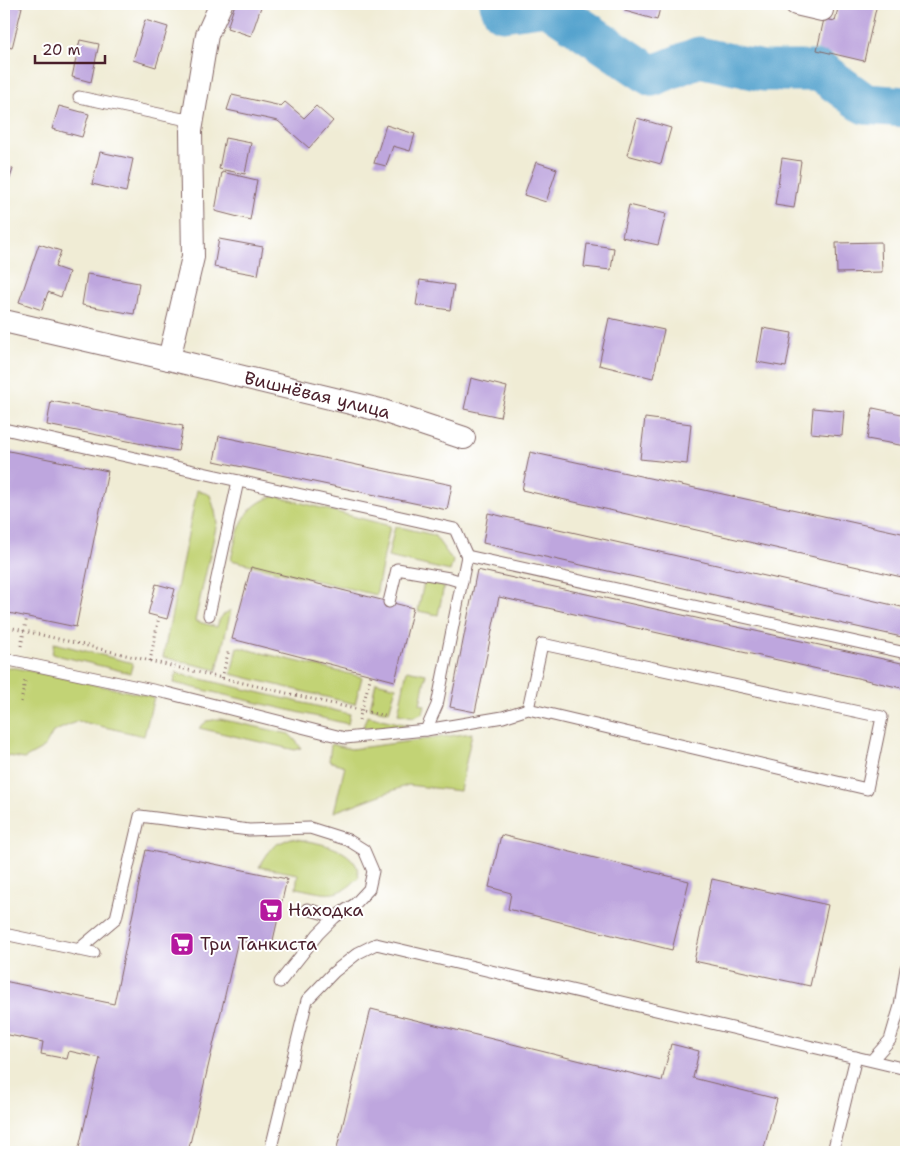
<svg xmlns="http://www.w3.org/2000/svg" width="910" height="1156" font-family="'Shantell Sans',sans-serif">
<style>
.green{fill:#c2d375;stroke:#867950}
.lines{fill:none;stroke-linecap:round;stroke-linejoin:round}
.river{stroke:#54a3ce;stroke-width:41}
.building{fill:#bea6de}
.lane-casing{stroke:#846766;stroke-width:13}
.street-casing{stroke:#846766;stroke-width:24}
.path{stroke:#846766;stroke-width:3;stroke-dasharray:1 4;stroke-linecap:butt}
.lane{stroke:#fff;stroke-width:11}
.street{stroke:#fff;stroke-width:22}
.labels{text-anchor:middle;stroke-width:4;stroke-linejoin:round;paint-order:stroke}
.street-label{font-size:18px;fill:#4a1f2b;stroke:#fff}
.poi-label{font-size:18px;fill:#4a1f2b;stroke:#fff;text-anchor:start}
</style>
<rect width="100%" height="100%" fill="#fff"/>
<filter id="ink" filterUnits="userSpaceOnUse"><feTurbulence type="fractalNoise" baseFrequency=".02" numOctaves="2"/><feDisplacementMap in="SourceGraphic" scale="10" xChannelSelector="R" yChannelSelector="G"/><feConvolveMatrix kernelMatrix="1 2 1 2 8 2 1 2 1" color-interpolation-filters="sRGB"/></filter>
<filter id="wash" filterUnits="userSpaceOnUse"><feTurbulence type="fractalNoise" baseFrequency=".0096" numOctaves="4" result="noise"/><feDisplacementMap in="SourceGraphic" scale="20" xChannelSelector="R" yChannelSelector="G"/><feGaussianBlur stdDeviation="1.12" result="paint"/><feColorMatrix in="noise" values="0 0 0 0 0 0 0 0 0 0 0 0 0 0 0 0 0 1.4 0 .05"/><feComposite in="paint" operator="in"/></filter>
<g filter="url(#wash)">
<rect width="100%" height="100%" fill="#f0ecd5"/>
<g class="green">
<path d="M197,490L210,495L215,511L217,523L195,621L217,627C219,618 223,614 231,610L217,670L163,657Z"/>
<path d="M275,496L390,526L376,595L231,560C237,531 243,504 275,496Z"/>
<polygon points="395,526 434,535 453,561 450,571 388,557"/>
<polygon points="424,582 444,586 438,615 418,611"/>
<polygon points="54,643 133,663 130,673 52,654"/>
<polygon points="237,647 362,677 355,704 231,674"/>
<polygon points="4,668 16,668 154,697 144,736 78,721 53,732 44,748 24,759 4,755"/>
<polygon points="407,670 426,674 420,704 425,705 423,713 414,717 398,714"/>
<polygon points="176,673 350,714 348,724 174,683"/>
<polygon points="376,682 396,687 389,712 370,708"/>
<path d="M367,716L408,725C391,730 380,729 363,727Z"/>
<polygon points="220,719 289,734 295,740 301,748 295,750 199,728 207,721"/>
<polygon points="472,733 460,791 408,785 334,812 345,766 329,761 331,744 351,749"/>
<path d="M291,838C311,842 345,845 356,865C358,868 358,873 359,877C337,901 324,893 296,888L298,874L259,867L268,853L275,845Z"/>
</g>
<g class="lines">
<polyline class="river" points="500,4 503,11 547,5 652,76 699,57 763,71 820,71 865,104 906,107"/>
</g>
<g id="blocks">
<g class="building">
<polygon points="4,4 10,4 22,7 12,48 4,46"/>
<polygon points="235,4 262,4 251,36 227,28"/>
<polygon points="627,4 661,4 657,20 625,11"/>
<polygon points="839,4 877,4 864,61 817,50 824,19 835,21"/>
<polygon points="145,20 168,27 156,67 133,60"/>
<polygon points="80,40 99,44 91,82 72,77"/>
<polygon points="232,95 281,106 285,102 304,118 316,106 333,121 309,148 278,121 227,110"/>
<polygon points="59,106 89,114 82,137 52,129"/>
<polygon points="637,118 671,128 661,164 627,155"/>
<polygon points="386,125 415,134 410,151 393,146 386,166 374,163"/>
<polygon points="225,138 251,143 245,174 219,169"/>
<polygon points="100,152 133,159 126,192 92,184"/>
<polygon points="782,158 801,161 794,208 775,205"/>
<polygon points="536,162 557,169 546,202 524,195"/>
<polygon points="4,166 13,169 4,196"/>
<polygon points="222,172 257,180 250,220 215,211"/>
<polygon points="629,205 666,214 658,245 622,237"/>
<polygon points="219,239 263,247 258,275 214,267"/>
<polygon points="881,242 882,272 837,273 836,243"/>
<polygon points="39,244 61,251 55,267 69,272 61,297 48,292 42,310 19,302"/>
<polygon points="587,244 614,248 611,270 584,267"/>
<polygon points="87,274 139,283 134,314 82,305"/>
<polygon points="420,280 454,285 450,310 416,305"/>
<polygon points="609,318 664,330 653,378 599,365"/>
<polygon points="763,328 792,333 786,367 757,362"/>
<polygon points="471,378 507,387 500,417 464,409"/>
<polygon points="51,401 183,426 178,451 47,425"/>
<polygon points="813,408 844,411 842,436 811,433"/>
<polygon points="873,408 906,415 905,446 867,439"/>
<polygon points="645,418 691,424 687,464 640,459"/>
<polygon points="219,436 452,485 447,510 214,461"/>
<polygon points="4,450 108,471 76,627 4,612"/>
<polygon points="530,452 906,534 906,578 522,490"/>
<polygon points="488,513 906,608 906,638 483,543"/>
<polygon points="251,567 413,608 395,681 232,639"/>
<polygon points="477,570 906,664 906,689 499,597 475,712 450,707"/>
<polygon points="156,584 175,589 167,619 148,614"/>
<polygon points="501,835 689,881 672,950 508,909 511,893 489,887"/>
<polygon points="146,850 287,879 271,949 238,940 188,1152 78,1152 100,1058 69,1051 67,1059 41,1054 43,1042 4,1034 4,981 114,1004"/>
<polygon points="712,879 828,905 810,986 694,961"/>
<polygon points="371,1009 662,1081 671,1044 699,1051 693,1078 777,1099 763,1152 336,1152"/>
</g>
</g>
</g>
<g filter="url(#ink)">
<use href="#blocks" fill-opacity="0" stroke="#846766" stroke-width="1"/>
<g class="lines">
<g class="lane-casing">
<g id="lane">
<polyline points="79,97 192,121"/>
<polyline points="4,429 455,529 467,556 437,705 426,730 345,738 167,693 4,659"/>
<polyline points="467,556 906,653"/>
<polyline points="389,602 397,569 449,578 462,582"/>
<polyline points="209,615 238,481"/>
<polyline points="426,730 503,717 528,709 542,644 882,717 867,789 528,709"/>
<polyline points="4,934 94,953"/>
<polyline points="78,950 116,918 140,816 249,830 310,828 348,840 364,850 373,871 369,889 355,904 335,917 307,909"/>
<polyline points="280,982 318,934 335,917"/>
<polyline points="872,1060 890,1040 900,1006 906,968"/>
<polyline points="270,1152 307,1000 334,972 358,953 376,944 906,1069"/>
<polyline points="833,1152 856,1057"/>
</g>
</g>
<g class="street-casing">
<g id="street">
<path id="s1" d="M221,4L207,35L191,131L193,257L169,359L380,410L464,438"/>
<polyline points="796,4 822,10"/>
<polyline points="4,321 169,359"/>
</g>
</g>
<g class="path">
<polyline points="4,626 222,678 385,716"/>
<polyline points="21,646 27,617"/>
<polyline points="150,661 159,617"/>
<polyline points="222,678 229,649"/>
<polyline points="21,702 25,681"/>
<polyline points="359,720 371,675"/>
</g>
<use href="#lane" class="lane"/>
<use href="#street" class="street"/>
</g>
</g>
<defs>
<g id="supermarket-square" transform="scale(1.25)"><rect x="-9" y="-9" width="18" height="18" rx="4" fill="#b5179e" stroke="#fff"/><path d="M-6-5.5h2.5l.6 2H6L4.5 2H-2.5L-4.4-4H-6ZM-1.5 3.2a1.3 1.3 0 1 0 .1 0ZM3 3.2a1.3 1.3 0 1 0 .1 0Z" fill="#fff"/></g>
</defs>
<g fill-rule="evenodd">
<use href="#supermarket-square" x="271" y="910"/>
<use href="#supermarket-square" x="182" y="944"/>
</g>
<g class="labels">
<g class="street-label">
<text dy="6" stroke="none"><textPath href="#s1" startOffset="515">Вишнёвая улица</textPath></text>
</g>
<g class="poi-label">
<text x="288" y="916">Находка</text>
<text x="200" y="950">Три Танкиста</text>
</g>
</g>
<rect width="910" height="1156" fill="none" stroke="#fff" stroke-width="20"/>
<path d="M35 55v8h70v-8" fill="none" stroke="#4a1f2b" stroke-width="2.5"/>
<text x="42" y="55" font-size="15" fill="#4a1f2b" stroke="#ffffff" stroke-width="4" paint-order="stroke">20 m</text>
</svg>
